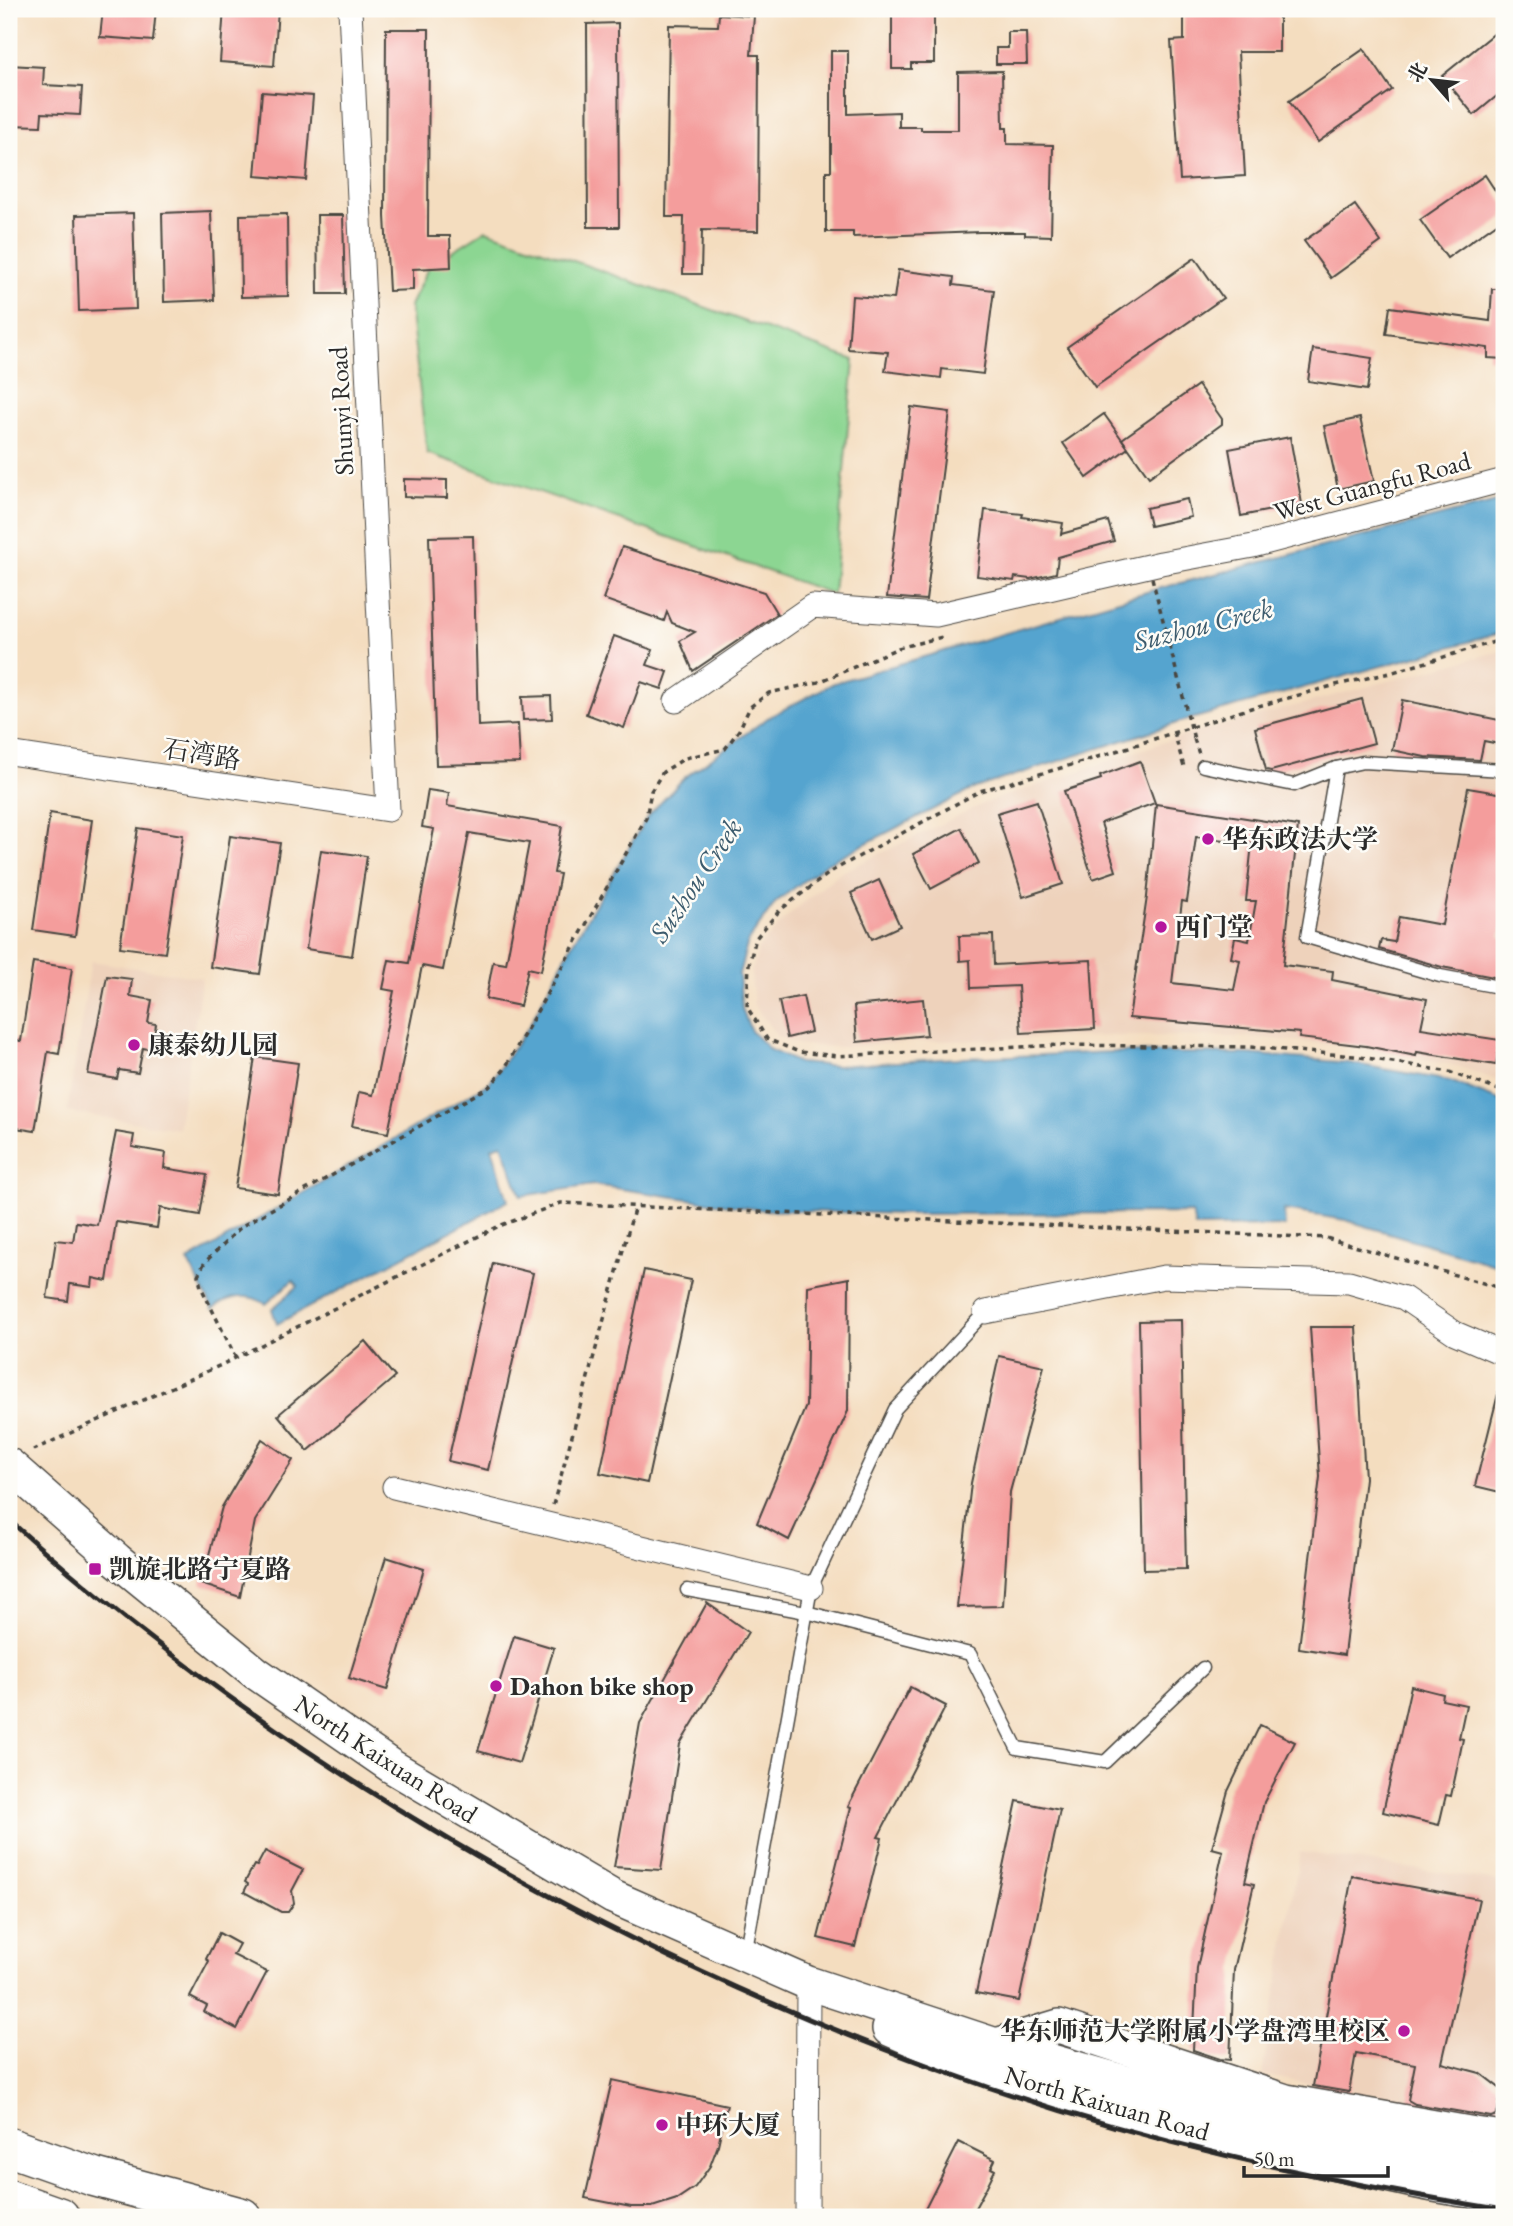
<svg xmlns="http://www.w3.org/2000/svg" width="1513" height="2226" font-family="'EB Garamond','Noto Serif SC',serif">
<style>
.built{fill:#eed2bb}
.green{fill:#8cd692;stroke:#5c805e;stroke-width:2}
.water{fill:#55a4cf;stroke:#40687d;stroke-width:2}
.building{fill:#f49d9c;fill-rule:evenodd}
.lines{fill:none;stroke-linecap:round;stroke-linejoin:round}
.lane-casing{stroke:#494641;stroke-width:15}
.street-casing{stroke:#494641;stroke-width:25}
.secondary-casing{stroke:#494641;stroke-width:36}
.highway-casing{stroke:#494641;stroke-width:41}
.path{stroke:#494641;stroke-width:3.5;stroke-dasharray:5 5;stroke-linecap:butt}
.lane{stroke:#fff;stroke-width:12}
.street{stroke:#fff;stroke-width:23}
.secondary{stroke:#fff;stroke-width:33}
.highway{stroke:#fff;stroke-width:38}
.rail{stroke:#2b2b2b;stroke-width:5}
.path-bridge{stroke:#494641;stroke-width:3.5;stroke-dasharray:5 5;stroke-linecap:butt}
.poi-dot{fill:#b5179e;stroke:#fdfcf7;stroke-width:2.5}
.labels{text-anchor:middle;stroke-width:5;stroke-linejoin:round;paint-order:stroke}
.street-label{font-size:26px;fill:#2b2b2b;stroke:#fdfcf7}
.poi-label{font-size:26px;font-weight:bold;fill:#2b2b2b;stroke:#fdfcf7;text-anchor:start}
.water-label{font-size:28px;font-style:italic;fill:#3c5b6d;stroke:#fdfcf7}
</style>
<rect width="100%" height="100%" fill="#fdfcf7"/>
<filter id="ink" filterUnits="userSpaceOnUse"><feTurbulence type="fractalNoise" baseFrequency=".0143" numOctaves="2"/><feDisplacementMap in="SourceGraphic" scale="14" xChannelSelector="R" yChannelSelector="G"/><feConvolveMatrix kernelMatrix="1 2 1 2 8 2 1 2 1" color-interpolation-filters="sRGB"/></filter>
<filter id="wash" filterUnits="userSpaceOnUse"><feTurbulence type="fractalNoise" baseFrequency=".00686" numOctaves="4" result="noise"/><feDisplacementMap in="SourceGraphic" scale="28" xChannelSelector="R" yChannelSelector="G"/><feGaussianBlur stdDeviation="1.57" result="paint"/><feColorMatrix in="noise" values="0 0 0 0 0 0 0 0 0 0 0 0 0 0 0 0 0 1.4 0 .05"/><feComposite in="paint" operator="in"/></filter>
<g filter="url(#wash)">
<rect width="100%" height="100%" fill="#f4ddbf"/>
<g class="built">
<polygon points="1504,650 1504,1083 1457,1066 1361,1048 1253,1037 1115,1036 941,1041 839,1047 799,1045 777,1036 754,1005 751,973 759,947 791,913 838,874 985,803 1179,737"/>
<polygon points="91,961 202,978 178,1129 67,1112"/>
<polygon points="1300,1852 1504,1882 1504,2118 1472,2115 1262,2075"/>
</g>
<polygon class="green" points="486,230 854,360 833,594 427,453 410,306 429,266"/>
<path class="water" d="M1504,500V632L1180,722L975,788L827,863L776,902L748,941L739,974L742,1009L751,1031L770,1050L799,1063L837,1066L940,1059L1114,1052L1248,1054L1350,1063L1450,1081L1504,1102V1267L1345,1220L1284,1210L1285,1226L1195,1227L1192,1213L905,1214L763,1210L594,1185L521,1196L502,1144L492,1147L508,1201L277,1324L272,1309L298,1286L293,1280L266,1304C247,1292 230,1295 213,1309L188,1261L489,1083L529,1026L572,944L647,817L684,778L769,717L834,683L1157,589Z"/>
<g id="blocks">
<g class="building">
<polygon points="103,9 156,9 153,41 100,37"/>
<polygon points="224,9 278,9 274,66 220,62"/>
<polygon points="892,9 934,9 934,63 911,63 911,69 892,69"/>
<polygon points="1184,12 1279,12 1279,52 1238,52 1245,176 1180,180 1171,41 1184,40"/>
<polygon points="719,14 754,16 751,55 759,55 758,231 702,230 701,274 683,274 684,217 666,217 669,25 718,26"/>
<polygon points="618,23 619,227 588,227 587,24"/>
<polygon points="386,29 429,29 428,236 450,236 451,267 413,269 413,290 389,291 385,216"/>
<polygon points="1008,32 1026,32 1027,64 996,64 996,48 1008,48"/>
<polygon points="1495,33 1504,44 1504,90 1474,115 1442,76"/>
<polygon points="1364,49 1392,90 1318,142 1289,101"/>
<polygon points="831,51 848,51 848,114 899,112 899,127 921,127 921,130 958,130 958,72 1002,71 1003,128 1007,128 1007,144 1053,145 1051,236 1025,235 1025,232 980,232 853,237 853,232 826,232 826,171 831,171"/>
<polygon points="9,65 44,67 43,85 82,87 80,115 42,113 41,126 9,125"/>
<polygon points="262,92 313,96 306,180 255,176"/>
<polygon points="1485,175 1504,204 1504,218 1447,258 1420,220"/>
<polygon points="1355,205 1381,242 1331,278 1304,241"/>
<polygon points="211,211 214,300 164,302 162,213"/>
<polygon points="133,213 136,309 79,311 76,215"/>
<polygon points="287,214 288,296 241,297 240,215"/>
<polygon points="317,215 343,215 345,294 318,294"/>
<polygon points="1195,258 1223,298 1095,387 1067,347"/>
<polygon points="898,270 954,277 953,285 994,290 983,374 942,369 941,378 885,371 888,352 848,349 852,296 894,299"/>
<polygon points="1492,289 1504,289 1504,359 1488,358 1488,348 1386,334 1390,307 1490,321"/>
<polygon points="1313,349 1372,358 1367,390 1308,381"/>
<polygon points="1198,385 1222,419 1222,424 1149,477 1122,439"/>
<polygon points="911,407 950,412 926,600 887,597"/>
<polygon points="1104,414 1128,448 1087,478 1063,443"/>
<polygon points="1360,418 1374,481 1338,489 1324,426"/>
<polygon points="1290,437 1302,504 1241,516 1229,449"/>
<polygon points="404,479 447,480 447,498 404,497"/>
<polygon points="1187,499 1191,517 1150,526 1146,508"/>
<polygon points="985,510 1023,514 1022,517 1063,523 1061,534 1108,521 1114,541 1058,557 1056,573 1030,579 1015,577 1014,581 977,576"/>
<polygon points="473,536 478,726 518,724 520,763 436,765 429,537"/>
<polygon points="622,547 764,592 777,614 693,671 680,641 695,632 672,623 667,612 664,621 603,599"/>
<polygon points="614,636 653,650 647,665 668,672 662,689 641,682 624,728 586,714"/>
<polygon points="551,696 552,719 523,720 522,697"/>
<polygon points="1362,699 1374,743 1271,771 1266,770 1255,728"/>
<polygon points="1402,700 1504,721 1504,745 1484,741 1480,760 1425,757 1392,750"/>
<polygon points="1140,761 1155,803 1101,823 1116,871 1093,879 1064,791 1101,779 1100,776"/>
<polygon points="1468,788 1504,794 1504,916 1500,937 1504,938 1504,979 1442,967 1379,949 1381,940 1394,942 1399,917 1442,925"/>
<polygon points="428,790 449,793 447,806 562,826 554,873 560,874 541,971 528,968 520,1006 486,999 493,962 506,964 529,843 469,833 443,970 422,966 388,1133 352,1126 359,1092 373,1095 394,991 383,989 389,960 409,963 434,829 422,827"/>
<polygon points="1037,801 1063,884 1023,897 997,813"/>
<path d="M1156,804L1298,826L1283,965L1333,971L1332,980L1427,999L1421,1028L1500,1040L1496,1065L1417,1052L1416,1056L1366,1046L1299,1038L1300,1033L1129,1018L1147,897ZM1196,837L1252,843L1246,901H1256L1249,941L1235,938L1231,958L1240,960L1234,990L1172,983L1182,901L1187,902Z"/>
<polygon points="50,813 92,820 75,936 33,930"/>
<polygon points="138,828 183,835 165,953 120,947"/>
<polygon points="961,828 979,863 931,889 913,854"/>
<polygon points="230,836 280,843 260,974 210,967"/>
<polygon points="321,850 367,856 352,956 306,949"/>
<polygon points="879,880 900,926 872,939 851,893"/>
<polygon points="993,935 994,965 1091,960 1095,1029 1021,1033 1018,986 971,988 970,960 960,961 959,936"/>
<polygon points="33,962 72,968 59,1054 48,1052 35,1131 9,1127 9,1039 21,1041"/>
<polygon points="107,976 132,979 130,996 152,1000 148,1023 156,1024 152,1050 143,1048 138,1073 119,1070 117,1079 88,1074"/>
<polygon points="803,996 811,1032 787,1038 779,1001"/>
<polygon points="923,999 927,1035 857,1042 854,1006"/>
<polygon points="255,1057 298,1063 278,1194 235,1188"/>
<polygon points="116,1132 134,1135 132,1147 166,1153 164,1168 207,1175 200,1215 160,1208 157,1228 116,1222 107,1281 93,1278 92,1287 70,1284 68,1301 47,1298 56,1240 73,1242 76,1222 97,1225"/>
<polygon points="493,1263 533,1273 488,1470 448,1461"/>
<polygon points="644,1270 691,1280 647,1483 600,1473"/>
<polygon points="849,1278 848,1411 789,1540 757,1523 806,1406 808,1286"/>
<polygon points="1181,1320 1186,1569 1144,1570 1139,1321"/>
<polygon points="1310,1327 1356,1327 1365,1478 1344,1655 1299,1648 1320,1477"/>
<polygon points="365,1341 395,1377 308,1451 278,1415"/>
<polygon points="999,1356 1044,1366 1010,1492 1003,1606 957,1607 971,1483"/>
<polygon points="1499,1390 1504,1390 1504,1493 1475,1486"/>
<polygon points="262,1439 293,1460 255,1521 240,1597 201,1584 222,1507"/>
<polygon points="386,1557 424,1569 387,1690 349,1678"/>
<polygon points="707,1603 748,1632 680,1744 661,1870 614,1867 640,1723"/>
<polygon points="514,1636 554,1648 519,1763 478,1751"/>
<polygon points="1411,1686 1443,1694 1442,1700 1466,1705 1459,1738 1463,1739 1456,1773 1451,1796 1446,1795 1439,1825 1383,1812"/>
<polygon points="910,1687 946,1706 878,1837 882,1838 855,1947 818,1938 851,1807 848,1806"/>
<polygon points="1260,1725 1295,1742 1264,1802 1245,1882 1254,1884 1234,1970 1230,2060 1220,2059 1193,2050 1197,1968 1223,1851 1212,1848 1228,1791"/>
<polygon points="1017,1801 1060,1810 1019,2001 976,1993"/>
<polygon points="265,1851 303,1870 292,1891 294,1903 288,1912 281,1912 244,1892 248,1884 245,1882 254,1865 257,1866"/>
<polygon points="1352,1876 1479,1899 1442,2063 1480,2073 1502,2090 1497,2115 1491,2117 1415,2104 1408,2100 1415,2064 1356,2053 1349,2092 1313,2086"/>
<polygon points="219,1933 239,1944 233,1955 267,1972 237,2029 204,2012 207,2006 190,1997 209,1961 206,1959"/>
<polygon points="612,2080 727,2105 718,2145 710,2166 695,2187 677,2199 652,2207 631,2207 585,2198"/>
<polygon points="959,2142 995,2160 991,2168 995,2170 986,2188 970,2217 921,2217"/>
</g>
</g>
</g>
<g filter="url(#ink)">
<use href="#blocks" fill-opacity="0" stroke="#494641" stroke-width="2"/>
<g class="lines">
<g class="lane-casing">
<g id="lane">
<polyline points="1203,766 1294,785 1336,768 1363,762 1504,770"/>
<polyline points="1336,768 1307,937 1440,976 1504,988"/>
<polyline points="687,1590 806,1612 970,1654 1017,1748 1105,1762 1203,1668"/>
<polyline points="745,1955 811,1588 895,1409 985,1312"/>
</g>
</g>
<g class="street-casing">
<g id="street">
<polyline points="676,701 812,606 936,615 1161,563 1253,546 1504,480"/>
<polyline points="9,753 388,810 350,9"/>
<polyline points="985,1312 1164,1277 1349,1282 1404,1298 1455,1333 1504,1354"/>
<polyline points="394,1487 811,1588"/>
<polyline points="807,2217 808,1983"/>
</g>
</g>
<g class="secondary-casing">
<g id="secondary">
<polyline points="9,1465 117,1560 256,1673 391,1766 613,1897 808,1983 996,2045 1278,2126 1469,2166 1504,2170"/>
<path d="M889,2029C1026,2091 1179,2130 1327,2162C1385,2174 1444,2190 1504,2195"/>
<polyline points="996,2045 1059,2026 1286,2101 1475,2134 1504,2138"/>
</g>
</g>
<g class="highway-casing">
<g id="highway">
<polyline points="9,2147 94,2177 242,2217"/>
<polyline points="9,2199 60,2217"/>
</g>
</g>
<g class="path">
<polyline points="1504,639 1390,673 1336,685 1251,708 1082,762 980,791 832,871 780,910 756,938 749,964 747,1007 767,1039 799,1052 838,1056 1058,1045 1250,1047 1354,1056 1399,1063 1449,1072 1504,1092"/>
<polyline points="1174,732 1184,767 1187,767"/>
<polyline points="1194,739 1199,754"/>
<polyline points="236,1358 201,1287 198,1275 205,1262 242,1226 489,1087 504,1070 646,818 651,791 663,772 685,758 725,749 739,730 750,707 769,693 819,682 898,648 942,637"/>
<polyline points="33,1450 221,1365 499,1226 561,1203 1326,1238 1504,1289"/>
<polyline points="553,1505 635,1206"/>
</g>
<use href="#lane" class="lane"/>
<use href="#street" class="street"/>
<use href="#secondary" class="secondary"/>
<use href="#highway" class="highway"/>
<path class="rail" d="M9,1520C281,1763 607,1951 951,2074C1130,2139 1317,2180 1504,2210"/>
<polyline class="path-bridge" points="1152,578 1194,739"/>
</g>
</g>
<g class="poi-dot">
<circle cx="1208" cy="839" r="7"/>
<circle cx="1161" cy="927" r="7"/>
<circle cx="134" cy="1045" r="7"/>
<rect x="88" y="1562" width="14" height="14" rx="3.5"/>
<circle cx="496" cy="1686" r="7"/>
<circle cx="1404" cy="2031" r="7"/>
<circle cx="662" cy="2125" r="7"/>
</g>
<g class="labels">
<g class="street-label">
<text transform="translate(341 411) rotate(-93)" y="9">Shunyi Road</text>
<text transform="translate(1372 486) rotate(-15)" y="9">West Guangfu Road</text>
<text transform="translate(202 754) rotate(9)" y="9">石湾路</text>
<text transform="translate(386 1759) rotate(33)" y="9">North Kaixuan Road</text>
<text transform="translate(1107 2103) rotate(16)" y="9">North Kaixuan Road</text>
</g>
<g class="poi-label">
<text x="1222" y="848">华东政法大学</text>
<text x="1175" y="936">西门堂</text>
<text x="148" y="1054">康泰幼儿园</text>
<text x="109" y="1578">凯旋北路宁夏路</text>
<text x="510" y="1695">Dahon bike shop</text>
<text x="1390" y="2040" text-anchor="end">华东师范大学附属小学盘湾里校区</text>
<text x="676" y="2134">中环大厦</text>
</g>
<g class="water-label">
<text transform="translate(1203 624) rotate(-14)" y="10">Suzhou Creek</text>
<text transform="translate(695 880) rotate(-56)" y="10">Suzhou Creek</text>
</g>
</g>
<rect width="1513" height="2226" fill="none" stroke="#fdfcf7" stroke-width="35"/>
<g transform="translate(1432 80) rotate(298)" stroke="#fdfcf7" stroke-width="5" paint-order="stroke">
<path d="M0-5L12 26L0 18L-12 26Z" fill="#2b2b2b"/>
<text y="-10" font-size="19" font-weight="bold" text-anchor="middle" fill="#2b2b2b">北</text>
</g>
<path d="M1244 2166v10h144v-10" fill="none" stroke="#2b2b2b" stroke-width="3.5"/>
<text x="1254" y="2166" font-size="21" fill="#2b2b2b" stroke="#fdfcf7" stroke-width="5" paint-order="stroke">50 m</text>
</svg>
